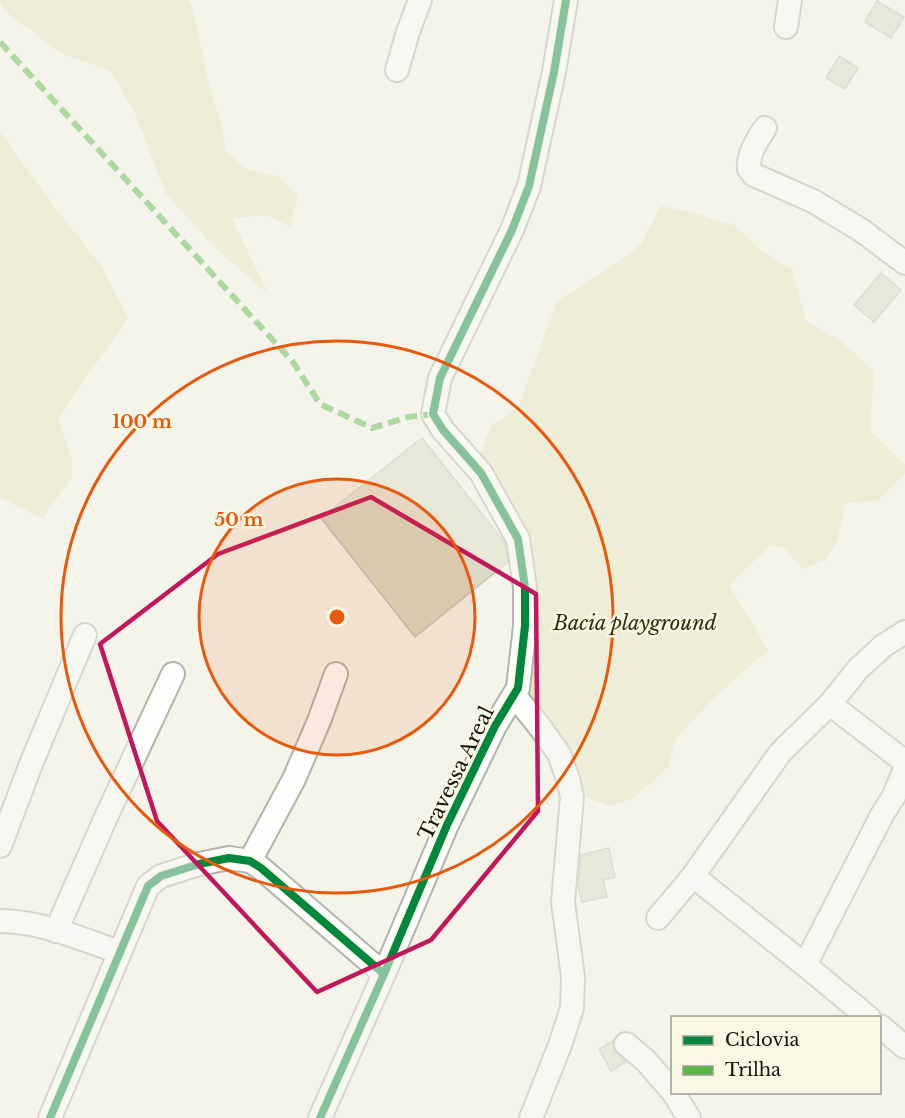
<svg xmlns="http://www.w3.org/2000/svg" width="905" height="1118" font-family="'Libre Baskerville',serif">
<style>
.green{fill:#e7e5c1}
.building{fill:#dad9c5;stroke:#c1c1ba;stroke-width:1.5}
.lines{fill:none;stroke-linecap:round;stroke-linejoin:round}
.minor-casing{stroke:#b4b4ac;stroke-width:26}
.minor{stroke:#fdfdfc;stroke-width:22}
.quiet{stroke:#58b947;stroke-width:6;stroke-dasharray:12 6;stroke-linecap:butt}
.cycleway-casing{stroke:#f9f8e5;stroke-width:11}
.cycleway{stroke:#00873e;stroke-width:8}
.marked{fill:none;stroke:#c2185b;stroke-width:4.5;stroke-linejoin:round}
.ring{fill:none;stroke:#e8590c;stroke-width:3}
.labels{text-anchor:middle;stroke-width:5;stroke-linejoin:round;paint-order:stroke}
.park-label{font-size:20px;font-style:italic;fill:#302c07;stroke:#f9f8e5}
.street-label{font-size:20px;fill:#15140e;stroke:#f9f8e5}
.centre{fill:#e8590c;stroke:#f9f8e5;stroke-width:3}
.ring-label{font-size:18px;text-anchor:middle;font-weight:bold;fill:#e8590c;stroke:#f9f8e5;stroke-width:5;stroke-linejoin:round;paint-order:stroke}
</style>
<rect width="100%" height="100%" fill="#f4f4ea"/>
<g class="green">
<polygon points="0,0 188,0 193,9 209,84 222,127 226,150 245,169 280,177 298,196 290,227 268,215 232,218 268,294 213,246 166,194 136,116 111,71 60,53 4,10"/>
<polygon points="0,132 50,201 101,266 128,318 58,418 72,461 72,477 43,518 0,497"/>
<polygon points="661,206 692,212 736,226 764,253 792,269 806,321 841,341 874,371 870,430 905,465 905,473 878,501 845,503 838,539 826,560 802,569 784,548 771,545 729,585 768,650 712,700 677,738 668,767 632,799 609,806 578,795 518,688 536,612 479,455 491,426 519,405 557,301 616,264 641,244"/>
</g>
<g class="building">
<polygon points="877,1 904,17 891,38 865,22"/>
<polygon points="839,56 858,68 845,89 826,78"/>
<polygon points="881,273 901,290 874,322 854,305"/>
<polygon points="422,438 505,543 508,562 415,637 321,518"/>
<polygon points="609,848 615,877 603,880 607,897 582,902 578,886 581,855"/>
<polygon points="613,1041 614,1049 617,1054 626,1062 611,1071 599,1049"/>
</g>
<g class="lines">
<g class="minor-casing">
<g id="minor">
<polyline points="786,27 790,0"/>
<polyline points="397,70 408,32 420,0"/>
<path d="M765,128C757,141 748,153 749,169L754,175L813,201L861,230L905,263"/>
<polyline points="514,695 540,727 559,754 568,779 572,797 563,902 573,977 572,1008 560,1045 531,1118"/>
<polyline points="830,704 905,762"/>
<polyline points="0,846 31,764 85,635"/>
<polyline points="250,861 294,779 319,721 336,674"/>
<polyline points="693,876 805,965 869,1018"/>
<polyline points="658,918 693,876 780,753 830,704 858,669 883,646 905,632"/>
<path d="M0,921C41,921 81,939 119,952"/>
<polyline points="56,931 107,815 173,674"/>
<polyline points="805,965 882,815 894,796 905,769"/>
<polyline points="880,1026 905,1047"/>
<polyline points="626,1044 646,1061 672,1091"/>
<polyline points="673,1092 689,1118"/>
<polyline points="50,1118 148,886 161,876 199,864 229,858 250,861 261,868 384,974"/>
<polyline points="320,1118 384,974 447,825 495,726 518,688 525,626 525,588 518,539 481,473 443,430 433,414 440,378 512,230 529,186 554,72 566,0"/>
</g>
</g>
<use href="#minor" class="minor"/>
<polyline class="quiet" points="0,42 293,362 320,404 372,428 408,417 433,414"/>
<g class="cycleway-casing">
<g id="cycleway">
<polyline points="50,1118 148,886 161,876 199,864 229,858 250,861 261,868 384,974"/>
<polyline points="320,1118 384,974 447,825 495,726 518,688 525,626 525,588 518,539 481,473 443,430 433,414 440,378 512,230 529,186 554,72 566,0"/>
</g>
</g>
<use href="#cycleway" class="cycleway"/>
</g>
<path d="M0 0H905V1118H0ZM371,497L536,594L538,811L431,940L317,992L157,821L100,644L218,554Z" fill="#f4f4ea" fill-opacity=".55" fill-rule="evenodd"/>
<path class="marked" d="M371,497L536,594L538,811L431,940L317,992L157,821L100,644L218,554Z"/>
<circle cx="337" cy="617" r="138" fill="#e8590c" fill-opacity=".12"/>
<g class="ring">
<circle cx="337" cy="617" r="138"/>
<circle cx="337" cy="617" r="276"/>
</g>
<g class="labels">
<g class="park-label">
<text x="635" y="630">Bacia playground</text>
</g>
<g class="street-label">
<text transform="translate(456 773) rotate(-64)" y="7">Travessa Areal</text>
</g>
</g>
<circle cx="337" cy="617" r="9" class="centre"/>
<g class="ring-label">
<text x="142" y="428">100 m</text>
<text x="239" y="526">50 m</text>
</g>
<rect x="671" y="1016" width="210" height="78" fill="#f9f8e5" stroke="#9e9d8f" stroke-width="1.5"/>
<rect x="683" y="1036" width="30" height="9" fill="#00873e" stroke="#9e9d8f" stroke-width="1.5"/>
<text x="725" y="1046" font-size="18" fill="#15140e">Ciclovia</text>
<rect x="683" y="1066" width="30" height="9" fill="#58b947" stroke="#9e9d8f" stroke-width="1.5"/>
<text x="725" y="1076" font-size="18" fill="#15140e">Trilha</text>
</svg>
